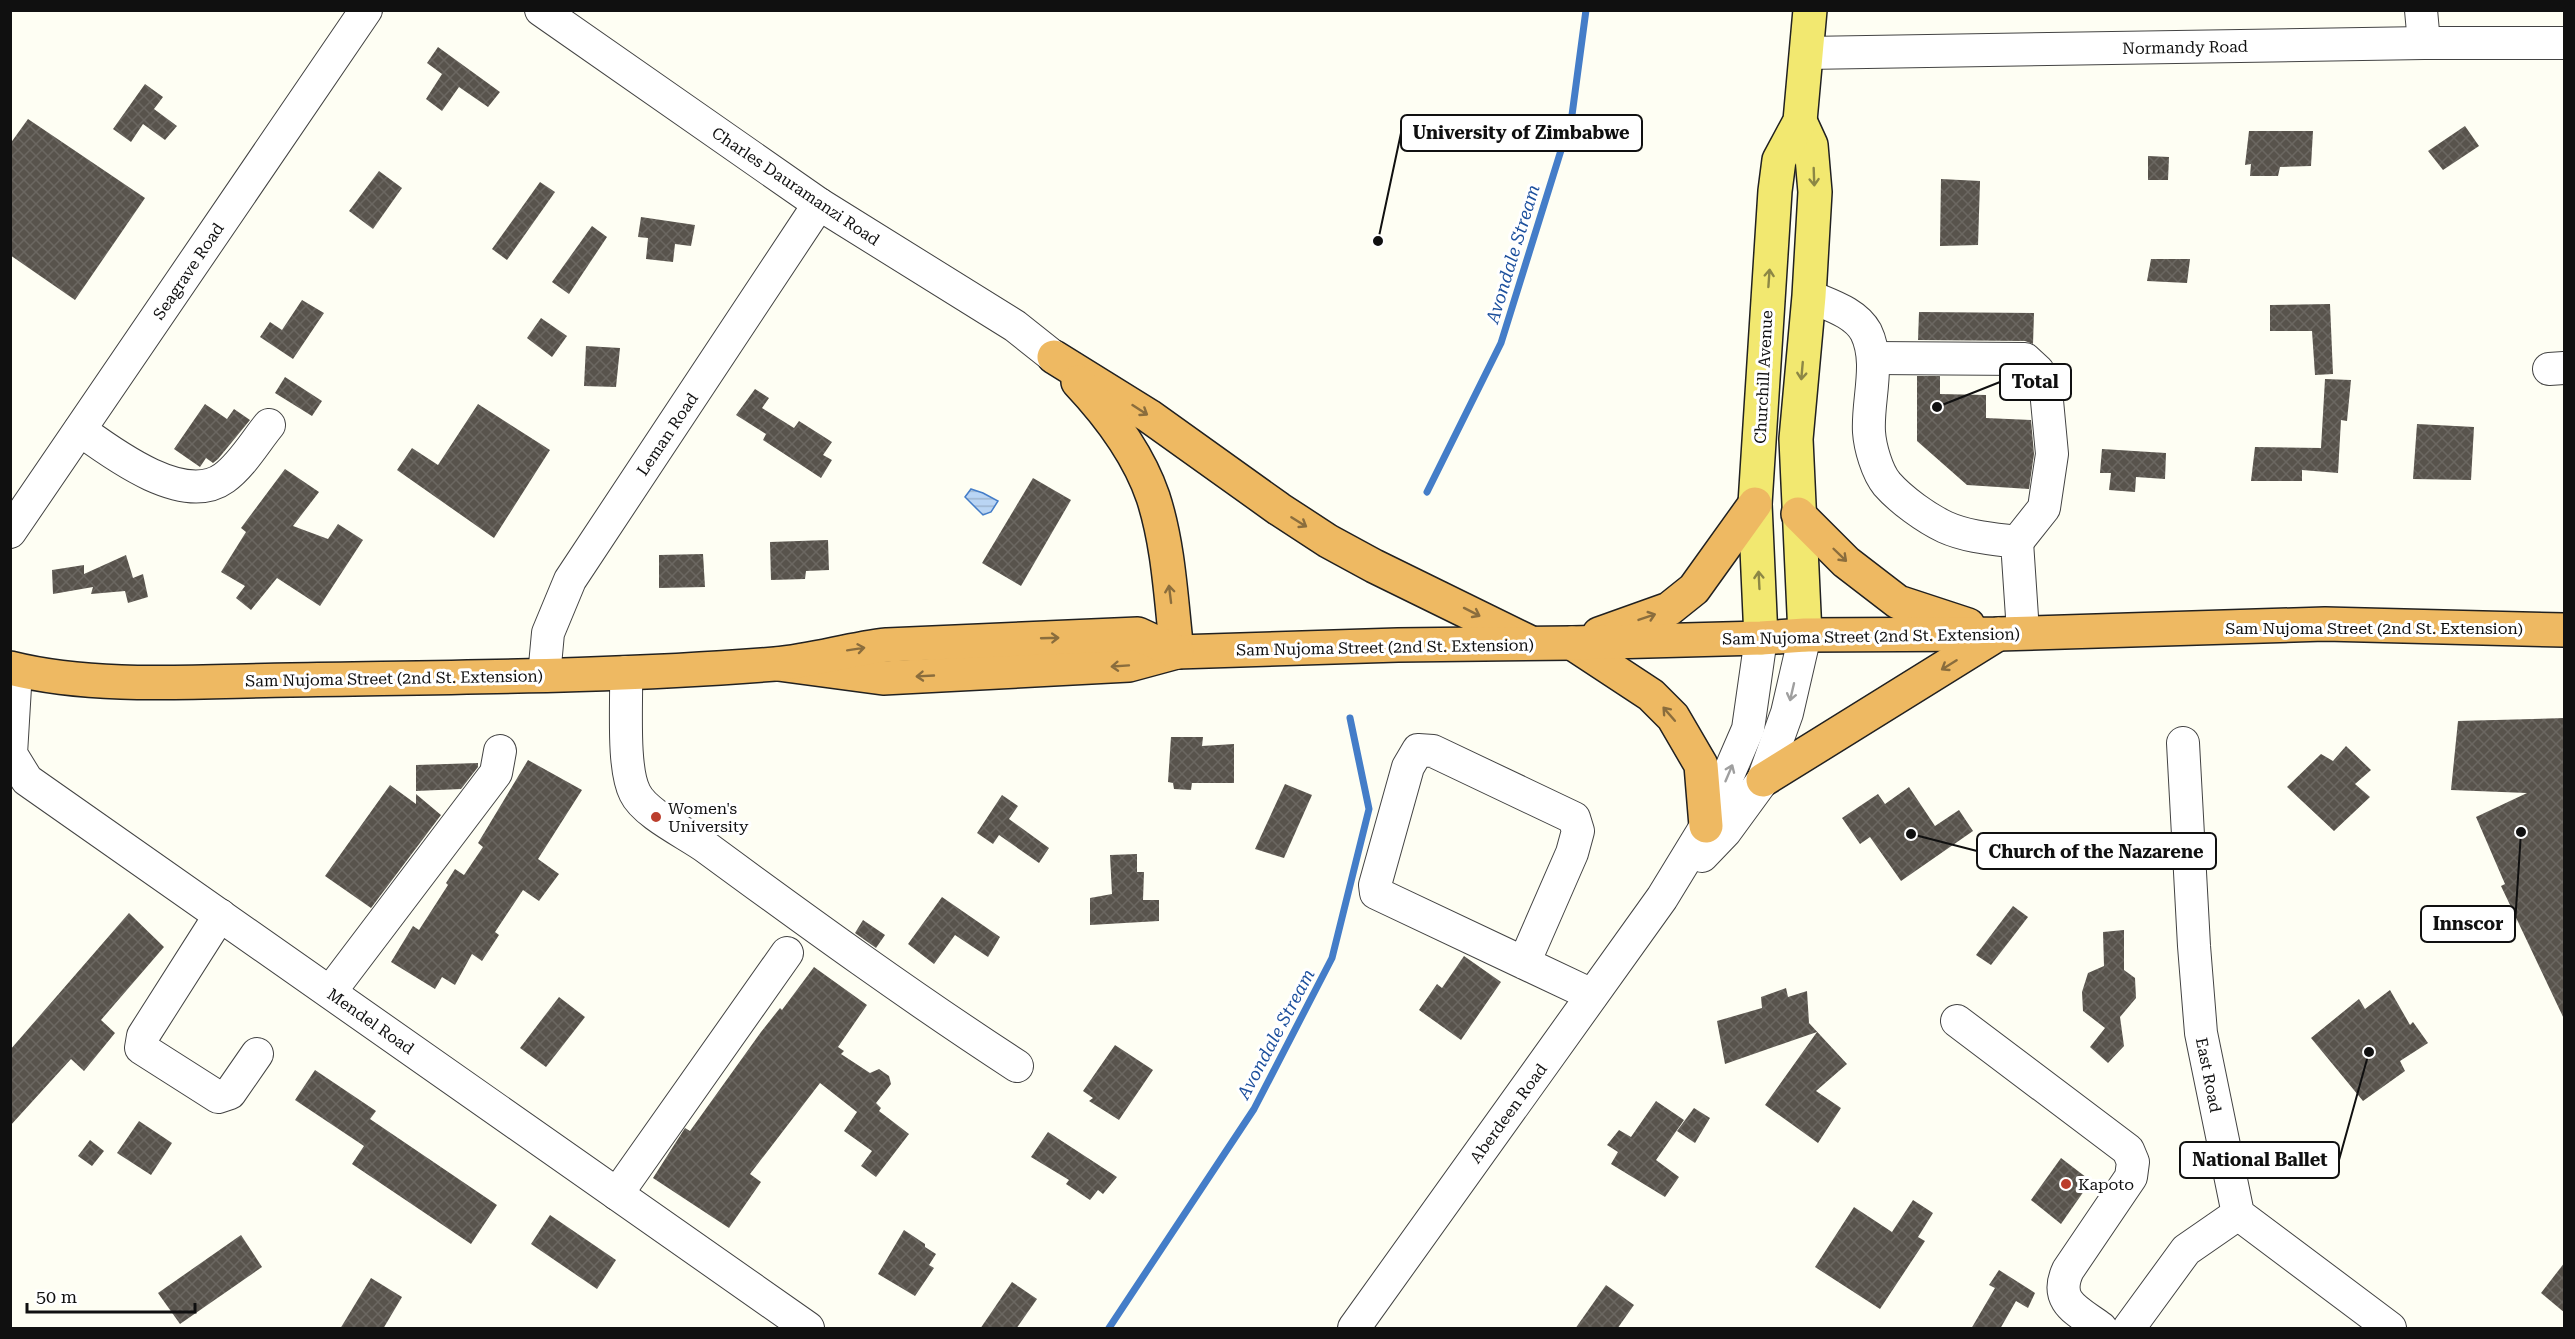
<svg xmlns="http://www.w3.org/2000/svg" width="2575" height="1339" font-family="'Roboto Serif',serif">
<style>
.water{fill:url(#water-rules);stroke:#447dc8;stroke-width:1.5}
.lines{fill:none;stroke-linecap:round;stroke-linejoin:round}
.stream{stroke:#447dc8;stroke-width:7}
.building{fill:url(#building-cross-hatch)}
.minor-casing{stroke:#434343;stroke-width:34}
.major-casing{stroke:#212121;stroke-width:36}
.highway-casing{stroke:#212121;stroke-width:36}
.minor{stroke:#fff;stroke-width:32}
.major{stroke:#f2e870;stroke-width:33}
.highway{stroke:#eeb962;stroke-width:33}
.oneway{stroke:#8c8745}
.oneway2{stroke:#8a6d3d}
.oneway3{stroke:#9f9f9f}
.poi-dot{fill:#bb3e2d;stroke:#fff;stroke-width:2}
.labels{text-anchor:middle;stroke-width:6;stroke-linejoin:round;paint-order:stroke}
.street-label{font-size:16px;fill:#101010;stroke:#fff}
.poi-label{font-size:16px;fill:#101010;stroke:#fff;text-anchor:start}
.water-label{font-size:18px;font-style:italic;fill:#1d509d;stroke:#fff}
.leader{fill:none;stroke:#101010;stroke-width:2}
.callout-dot{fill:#101010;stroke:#fff;stroke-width:2}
.callout{fill:#fff;stroke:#101010;stroke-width:2}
.callout-label{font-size:18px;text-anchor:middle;font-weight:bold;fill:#101010}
</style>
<defs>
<pattern id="water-rules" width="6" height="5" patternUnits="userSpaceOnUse" patternTransform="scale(1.5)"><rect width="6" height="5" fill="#bad5f4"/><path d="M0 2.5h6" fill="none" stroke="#9fb6d0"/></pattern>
<pattern id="building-cross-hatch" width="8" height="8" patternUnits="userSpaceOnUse" patternTransform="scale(1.5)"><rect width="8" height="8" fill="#58534c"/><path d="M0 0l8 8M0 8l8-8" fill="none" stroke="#6b6761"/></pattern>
</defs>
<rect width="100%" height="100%" fill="#fefef3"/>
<polygon class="water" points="971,489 983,493 998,501 991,512 983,515 965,497"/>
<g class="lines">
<g class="stream">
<polyline points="1427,492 1501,343 1572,115 1586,10"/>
<polyline points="1109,1328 1254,1109 1332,958 1369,809 1350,718"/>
</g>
</g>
<g class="building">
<polygon points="438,47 500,92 488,107 459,87 442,111 426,99 442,74 427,63"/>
<polygon points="145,84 163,97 154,109 177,126 165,140 143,124 131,142 113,129"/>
<polygon points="28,119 145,198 75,300 10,255 10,144"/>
<polygon points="2465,126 2479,146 2443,170 2428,151"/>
<polygon points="2249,131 2313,131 2311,166 2280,167 2278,176 2250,176 2251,164 2245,165"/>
<polygon points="2148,156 2169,157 2168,180 2148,180"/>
<polygon points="379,171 402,188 373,229 349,211"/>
<polygon points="1941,179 1980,181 1978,245 1940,246"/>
<polygon points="540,182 555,192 507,260 492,249"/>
<polygon points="641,217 695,225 691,246 675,244 673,262 646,259 648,238 638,237"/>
<polygon points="592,226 607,237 569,294 552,282"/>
<polygon points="2151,259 2190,259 2187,283 2147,281"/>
<polygon points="302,300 324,313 293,359 260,337 270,322 282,330"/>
<polygon points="2330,304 2333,374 2315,375 2312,331 2270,331 2270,305"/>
<polygon points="1919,312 2034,313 2033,344 2025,341 1918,340"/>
<polygon points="541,318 567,336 552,357 527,338"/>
<polygon points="586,346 620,348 616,387 584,386"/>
<polygon points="1917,376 1940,376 1940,394 1986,395 1986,418 2031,420 2034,454 2029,489 1967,485 1917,441"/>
<polygon points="285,377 322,401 312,416 275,393"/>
<polygon points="2325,379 2351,380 2347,421 2341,420 2338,473 2302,470 2302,481 2251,481 2255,447 2321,448"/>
<polygon points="755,389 769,398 762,408 794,428 799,421 832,442 823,455 832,460 821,478 763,440 766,434 736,415"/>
<polygon points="205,404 227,419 234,409 250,420 218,459 213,463 206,458 200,467 174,449"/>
<polygon points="478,404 550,450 494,538 397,470 412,448 438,465"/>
<polygon points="2417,424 2474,427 2471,480 2413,479"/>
<polygon points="2102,449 2166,453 2165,479 2136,477 2135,492 2109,490 2111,473 2100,473"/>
<polygon points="285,469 319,492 293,526 328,539 338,524 363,540 320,606 277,578 251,610 236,598 245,586 221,572 246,532 241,528"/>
<polygon points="1033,478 1071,500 1021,586 982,563"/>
<polygon points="828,540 829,570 806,571 805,579 771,580 770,542"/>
<polygon points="703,554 705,587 659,588 659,555"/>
<polygon points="126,555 133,578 143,574 148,597 128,603 125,591 91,594 93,587 53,594 52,570 84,565 84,574"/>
<polygon points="2565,718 2565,1021 2501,886 2505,884 2476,817 2527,793 2451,790 2458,721"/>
<polygon points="1171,737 1203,737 1202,746 1234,744 1234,783 1192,783 1191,790 1174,789 1173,783 1168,782"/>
<polygon points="2346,746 2371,770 2355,784 2370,797 2334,831 2287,787 2321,754 2333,761"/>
<polygon points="528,760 582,790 538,859 559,874 539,901 523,890 495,932 499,935 482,961 472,954 455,985 442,977 435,989 391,962 413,926 419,930 448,885 446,883 455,869 464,875 483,847 478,843"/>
<polygon points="478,763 478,767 461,789 416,791 416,765"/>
<polygon points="1285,784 1312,795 1284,858 1255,849"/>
<polygon points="390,785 416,804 416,794 441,815 371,908 325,876"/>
<polygon points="1909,787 1935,826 1959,810 1973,831 1901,881 1870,837 1860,844 1842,818 1878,794 1885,804"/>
<polygon points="1002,795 1018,806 1009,819 1049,848 1039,863 999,835 993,844 977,833"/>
<polygon points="1137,854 1137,872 1144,872 1143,900 1159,900 1159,921 1090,925 1090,898 1112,894 1110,855"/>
<polygon points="942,897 1000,937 988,957 955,935 934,964 908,944"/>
<polygon points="2013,906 2028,917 1991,965 1976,955"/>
<polygon points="129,913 164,947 101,1020 115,1033 84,1071 71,1059 10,1126 10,1050"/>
<polygon points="863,920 885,935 876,948 855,933"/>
<polygon points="2124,930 2124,970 2135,978 2136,998 2120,1017 2124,1046 2108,1063 2090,1047 2105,1028 2083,1011 2082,992 2088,973 2104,966 2103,932"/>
<polygon points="1464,956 1501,982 1461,1040 1419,1010 1437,984 1442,988"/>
<polygon points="814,967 867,1005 838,1047 844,1051 841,1054 870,1073 879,1069 889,1076 891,1084 876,1103 881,1108 879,1111 909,1134 876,1177 861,1166 872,1151 844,1131 857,1112 820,1083 750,1174 761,1182 729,1228 653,1178 685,1128 690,1131 761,1032 780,1008 782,1010"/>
<polygon points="1786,988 1788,997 1807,991 1809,1023 1847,1064 1816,1091 1841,1108 1818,1143 1765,1105 1817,1032 1725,1064 1717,1021 1762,1008 1761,997"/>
<polygon points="2390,990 2410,1025 2413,1022 2428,1043 2400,1061 2405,1071 2363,1101 2311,1038 2359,999 2365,1009"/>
<polygon points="559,997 585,1017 546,1067 520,1048"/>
<polygon points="1115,1045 1153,1070 1119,1120 1089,1101 1093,1098 1083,1091"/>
<polygon points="315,1070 376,1111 370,1119 497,1205 471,1244 352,1164 364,1146 295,1100"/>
<polygon points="1656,1101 1684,1120 1656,1160 1679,1177 1665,1197 1611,1164 1618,1152 1607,1145 1619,1130 1631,1137"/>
<polygon points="1694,1108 1710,1118 1695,1143 1677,1131"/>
<polygon points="139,1121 172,1143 151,1175 117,1153"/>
<polygon points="1048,1132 1117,1177 1103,1194 1098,1190 1090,1200 1066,1184 1069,1180 1031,1157"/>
<polygon points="90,1140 104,1151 92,1166 78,1156"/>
<polygon points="2061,1158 2091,1181 2061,1224 2031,1200"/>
<polygon points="1913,1200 1933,1213 1918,1237 1925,1241 1880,1309 1815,1267 1854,1207 1892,1232"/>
<polygon points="550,1215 616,1260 597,1289 531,1244"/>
<polygon points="904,1230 925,1244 925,1247 936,1254 929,1265 934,1268 915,1296 878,1274"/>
<polygon points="241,1235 262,1267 180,1324 158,1293"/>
<polygon points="2565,1262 2565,1313 2541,1293"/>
<polygon points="1999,1270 2035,1293 2028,1308 2016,1301 2000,1329 1971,1329 1995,1288 1989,1285"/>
<polygon points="371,1278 402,1297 383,1329 340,1329"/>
<polygon points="1012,1282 1037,1299 1016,1329 980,1329"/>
<polygon points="1606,1285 1634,1305 1617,1329 1575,1329"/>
</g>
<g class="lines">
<g class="minor-casing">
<g id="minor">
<polyline points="541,10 819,204 1015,326 1054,357"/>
<polyline points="2421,10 2424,43"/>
<polyline points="1806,53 2424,43 2564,43"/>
<path d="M1809,296C1829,305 1855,312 1866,332C1881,363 1867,400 1869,432C1870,447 1877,472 1887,484C1901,500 1926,518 1945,527C1967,537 1994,539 2017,542L2023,632"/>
<polyline points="1873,358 2025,359 2038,371 2046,390 2052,454 2044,508 2017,542"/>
<polyline points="2549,369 2564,368"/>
<path d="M80,430C113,454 184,507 224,478C242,465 255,442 269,425"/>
<polyline points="10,532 366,10"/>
<polyline points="16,670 11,754 27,780 808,1328"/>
<path d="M626,672C627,703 622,768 635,793C645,814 688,834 707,848C809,923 911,997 1017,1066"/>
<polyline points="544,676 548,633 570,580 819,204"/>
<polyline points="2183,743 2194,946 2201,1033 2238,1214 2390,1328"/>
<polyline points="1702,856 1725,832 1763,780 1787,713 1805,635"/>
<polyline points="220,915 143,1036 141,1048 218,1097 230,1093 257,1054"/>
<polyline points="1524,963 1572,853 1578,831 1574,818 1433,751 1418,750 1408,767 1375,885 1376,893 1592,995"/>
<polyline points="330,992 496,773 500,751"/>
<path d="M1957,1021L2128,1150L2133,1162L2131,1177L2068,1270C2053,1302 2078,1311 2101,1328"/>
<polyline points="617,1194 787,953"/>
<polyline points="1354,1328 1662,898 1706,826 1748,729 1761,638"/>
<polyline points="2129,1328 2186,1250 2238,1214"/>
</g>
</g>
<g class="major-casing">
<g id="major">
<polyline points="1800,121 1811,145 1815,192 1809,296 1796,439 1805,635"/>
<polyline points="1761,638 1755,504 1775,191 1779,160 1800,121 1810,10"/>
</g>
</g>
<g class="highway-casing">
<g id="highway">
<polyline points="1054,357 1149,416 1279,509 1328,541 1374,566 1527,641"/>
<path d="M1078,382C1109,415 1138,453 1153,497C1169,546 1171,601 1177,652"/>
<polyline points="1798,514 1846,562 1898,602 1968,625"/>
<polyline points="1599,634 1669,609 1694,589 1755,504"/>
<polyline points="1572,643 1651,695 1673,717 1701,765 1706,826"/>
<polyline points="778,664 883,678 1129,665 1177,652 1398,645 1572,643 1761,638 1805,635 1998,634 2325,624 2564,630"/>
<path d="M10,668C97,690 202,681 291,680C452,677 614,677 775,664C813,661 849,649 887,645L1138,634L1177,652"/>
<polyline points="1763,780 1998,634"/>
</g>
</g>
<use href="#minor" class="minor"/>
<use href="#major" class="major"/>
<use href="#highway" class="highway"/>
</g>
<defs><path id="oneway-shaft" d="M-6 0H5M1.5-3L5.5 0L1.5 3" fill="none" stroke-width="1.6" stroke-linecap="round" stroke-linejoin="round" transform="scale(1.5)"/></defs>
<g class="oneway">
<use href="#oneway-shaft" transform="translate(1814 177) rotate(88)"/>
<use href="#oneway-shaft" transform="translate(1769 278) rotate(-86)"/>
<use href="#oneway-shaft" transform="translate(1802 371) rotate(95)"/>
<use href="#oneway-shaft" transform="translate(1759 580) rotate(-93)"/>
</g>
<g class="oneway2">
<use href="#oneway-shaft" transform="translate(1140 410) rotate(33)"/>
<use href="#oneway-shaft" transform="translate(1299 522) rotate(32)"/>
<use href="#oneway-shaft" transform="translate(1840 555) rotate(44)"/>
<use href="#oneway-shaft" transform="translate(1170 594) rotate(-97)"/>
<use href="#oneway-shaft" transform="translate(1472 612) rotate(27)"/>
<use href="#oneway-shaft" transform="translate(1647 617) rotate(-19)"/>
<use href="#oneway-shaft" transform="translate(1050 638) rotate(-2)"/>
<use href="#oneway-shaft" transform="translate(856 649) rotate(-9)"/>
<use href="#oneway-shaft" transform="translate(1949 665) rotate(148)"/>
<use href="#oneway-shaft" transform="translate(1120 666) rotate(176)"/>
<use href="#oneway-shaft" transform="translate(925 676) rotate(177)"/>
<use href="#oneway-shaft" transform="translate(1669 714) rotate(-131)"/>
</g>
<g class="oneway3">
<use href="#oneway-shaft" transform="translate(1792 692) rotate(103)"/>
<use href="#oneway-shaft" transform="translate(1729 773) rotate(-67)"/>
</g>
<g class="poi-dot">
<circle cx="656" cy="817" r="6"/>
<circle cx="2066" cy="1184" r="6"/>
</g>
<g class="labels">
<g class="street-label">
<text transform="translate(2185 47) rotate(-1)" y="6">Normandy Road</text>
<text transform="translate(796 186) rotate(34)" y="6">Charles Dauramanzi Road</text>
<text transform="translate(188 271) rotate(-56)" y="6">Seagrave Road</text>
<text transform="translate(1763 377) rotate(-87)" y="6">Churchill Avenue</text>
<text transform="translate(667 434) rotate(-56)" y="6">Leman Road</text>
<text x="2374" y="634">Sam Nujoma Street (2nd St. Extension)</text>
<text transform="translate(1871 636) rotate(-1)" y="6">Sam Nujoma Street (2nd St. Extension)</text>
<text transform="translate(1385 647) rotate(-1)" y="6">Sam Nujoma Street (2nd St. Extension)</text>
<text transform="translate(394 678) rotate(-1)" y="6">Sam Nujoma Street (2nd St. Extension)</text>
<text transform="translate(371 1021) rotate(35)" y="6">Mendel Road</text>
<text transform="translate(2209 1075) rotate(79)" y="6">East Road</text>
<text transform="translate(1508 1113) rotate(-54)" y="6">Aberdeen Road</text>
</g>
<g class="poi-label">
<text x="668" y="814">Women's<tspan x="668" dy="18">University</tspan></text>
<text x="2078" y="1190">Kapoto</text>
</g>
<g class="water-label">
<text transform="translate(1513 254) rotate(-73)" y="6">Avondale Stream</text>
<text transform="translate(1276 1034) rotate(-62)" y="6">Avondale Stream</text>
</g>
</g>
<path class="leader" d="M1378 241L1401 133M1937 407L2000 382M1911 834L1977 851M2521 832L2515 924M2369 1052L2339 1160"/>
<g class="callout-dot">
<circle cx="1378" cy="241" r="6"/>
<circle cx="1937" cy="407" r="6"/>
<circle cx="1911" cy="834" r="6"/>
<circle cx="2521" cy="832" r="6"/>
<circle cx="2369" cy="1052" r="6"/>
</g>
<g class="callout">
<rect x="1401" y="115" width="241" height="36" rx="6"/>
<rect x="2000" y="364" width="71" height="36" rx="6"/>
<rect x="1977" y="833" width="239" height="36" rx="6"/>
<rect x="2421" y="906" width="94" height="36" rx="6"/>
<rect x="2180" y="1142" width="159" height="36" rx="6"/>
</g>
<g class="callout-label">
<text x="1521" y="139">University of Zimbabwe</text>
<text x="2035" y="388">Total</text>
<text x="2096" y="858">Church of the Nazarene</text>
<text x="2468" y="930">Innscor</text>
<text x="2260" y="1166">National Ballet</text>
</g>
<rect width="2575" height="1339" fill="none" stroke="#101010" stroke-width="24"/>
<path d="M27 1303v9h168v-9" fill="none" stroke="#101010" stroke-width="3"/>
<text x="36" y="1303" font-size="18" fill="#101010" stroke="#ffffff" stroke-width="4.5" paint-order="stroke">50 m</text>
</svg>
